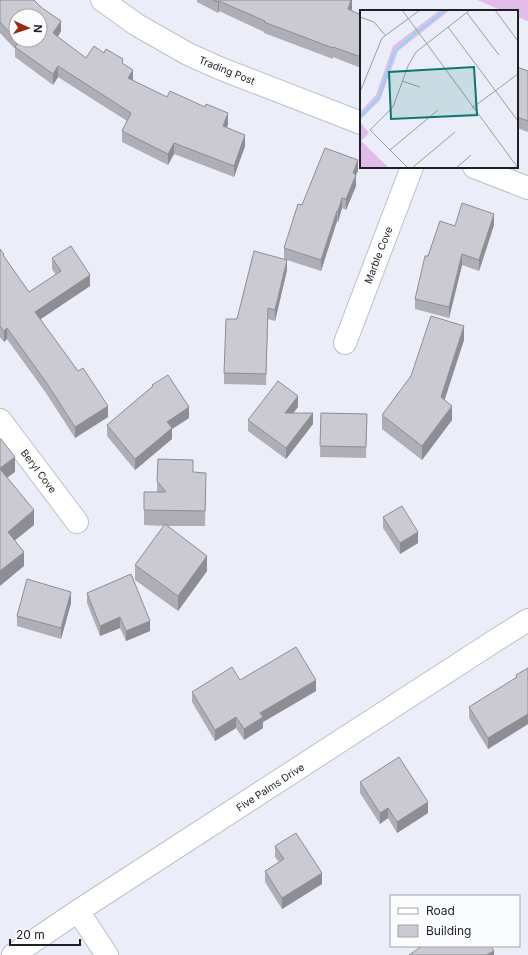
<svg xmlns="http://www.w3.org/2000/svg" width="528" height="955" font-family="Inter,sans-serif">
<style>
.green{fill:#e1bce9}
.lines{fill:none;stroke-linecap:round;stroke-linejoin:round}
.minor-casing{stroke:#bdc0c9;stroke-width:24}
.minor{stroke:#fff;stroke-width:22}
.wall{fill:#afadb5;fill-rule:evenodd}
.shaded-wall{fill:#8e8d93}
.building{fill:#cbc9d2;stroke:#8e8d93}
.labels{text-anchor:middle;stroke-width:3;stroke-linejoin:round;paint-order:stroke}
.street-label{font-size:10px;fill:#1f2024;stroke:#fbfcfe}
.inset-river{fill:none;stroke:#87d9f5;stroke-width:2}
.inset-road{fill:none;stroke:#999ca3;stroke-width:1}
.view{fill:#0f766e;fill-opacity:0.15;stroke:#0f766e;stroke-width:2}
.inset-edge{fill:none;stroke:#1f2024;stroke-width:2}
</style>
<rect width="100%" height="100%" fill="#ebeef8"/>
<polygon class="green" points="477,0 528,0 528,21 517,17 517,11 503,11"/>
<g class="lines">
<g class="minor-casing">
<g id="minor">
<polyline points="102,0 137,25 188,54 219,68 361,123"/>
<polyline points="474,167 528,188"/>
<polyline points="345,343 412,167"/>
<polyline points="0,420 77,522"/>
<polyline points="78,911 107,955"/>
<polyline points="13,955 78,911 496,640 528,620"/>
</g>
</g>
<use href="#minor" class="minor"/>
</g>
<g class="wall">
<path d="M0,0L61,31L58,37L86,58L104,53L123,64L133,81L167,97L228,124L227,128L245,146L234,177L174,154L168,165L122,142V131L127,121L58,77L53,85L15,57V49L0,33ZM16,16L40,40H16Z"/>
<polygon points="197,0 352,0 352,9 351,10 361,15 361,68 333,57 333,59 264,33 264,32 219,11 218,13 197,2"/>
<polygon points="517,67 528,71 528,132 517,128"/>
<polygon points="358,171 356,175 356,186 346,210 342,208 338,222 337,221 321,271 284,259 284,248 302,205"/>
<polygon points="494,225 479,271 462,265 449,318 415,309 415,299 428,256 455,226"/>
<polygon points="0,249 4,257 29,292 56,275 52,269 52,258 90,286 40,319 108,417 75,438 46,393 7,339 4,342 0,337"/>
<polygon points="287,270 275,321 268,319 266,385 224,384 224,373 237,319"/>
<polygon points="464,340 444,400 452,420 422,460 382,429 382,415"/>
<polygon points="152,385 189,418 172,429 172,439 135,470 107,436 107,425 152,387"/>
<polygon points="298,407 293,413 313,424 286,459 248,431 248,420"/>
<polygon points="321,413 367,414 366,458 320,457"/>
<polygon points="193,472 206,488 205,526 167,526 207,571 178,611 135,580 135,565 164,526 144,525 144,510 157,492 157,481"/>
<polygon points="383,517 418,543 400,554 383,528"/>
<polygon points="87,593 150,631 126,641 120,628 100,636 87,603"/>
<polygon points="71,603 61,639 17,626 17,616"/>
<polygon points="528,668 528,724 488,749 469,718 469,707 516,678 516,675"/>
<polygon points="240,680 316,691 263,722 263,728 244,740 236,728 215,741 192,702 192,692"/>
<polygon points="360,782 428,813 397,833 388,818 380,824 360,793"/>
<polygon points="275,846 322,884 282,909 265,882 265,871 279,862 275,857"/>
</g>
<g class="shaded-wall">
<polygon points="351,0 352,0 352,9 348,20 348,9"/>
<polygon points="219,1 219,11 218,13 218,2"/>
<polygon points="61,21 61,31 53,44 53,33"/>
<polygon points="58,66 58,77 53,85 53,74"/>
<polygon points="133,70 133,81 128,78"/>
<polygon points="228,113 228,124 223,137 223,126"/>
<polygon points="245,135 245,146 234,177 234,166"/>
<polygon points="174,143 174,154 168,165 168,154"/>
<polygon points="358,160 358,171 356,175 356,186 346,210 346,199 353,173"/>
<polygon points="342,198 342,208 338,222 338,211"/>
<polygon points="337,211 337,221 321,271 321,260"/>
<polygon points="494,214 494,225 479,271 479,260"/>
<polygon points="462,254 462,265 449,318 449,307"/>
<polygon points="287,260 287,270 275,321 275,310"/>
<polygon points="90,275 90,286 35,323 35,312"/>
<polygon points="464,326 464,340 441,411 441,397"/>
<polygon points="7,328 7,339 4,342 4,331"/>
<polygon points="298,396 298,407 285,423 285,413"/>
<polygon points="108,406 108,417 75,438 75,427"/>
<polygon points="452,406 452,420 422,460 422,446"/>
<polygon points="189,407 189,418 172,429 172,439 135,470 135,459 167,422"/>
<polygon points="313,413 313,424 286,459 286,448"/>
<polygon points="15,457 15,472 0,483 0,468"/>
<polygon points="34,510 34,525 8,546 8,532"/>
<polygon points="418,532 418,543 400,554 400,543"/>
<polygon points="24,552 24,566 0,586 0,571"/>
<polygon points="207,556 207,571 178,611 178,596"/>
<polygon points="71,592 71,603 61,639 61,628"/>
<polygon points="120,617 120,628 100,636 100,626"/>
<polygon points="150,621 150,631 126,641 126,631"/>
<polygon points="316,680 316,691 263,722 263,728 244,740 244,729 260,713"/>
<polygon points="528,714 528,724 488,749 488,738"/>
<polygon points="236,717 236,728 215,741 215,730"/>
<polygon points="428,802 428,813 397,833 397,822"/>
<polygon points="388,808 388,818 380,824 380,813"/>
<polygon points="322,873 322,884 282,909 282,898"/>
<polygon points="494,951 494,955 486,955"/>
</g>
<g class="building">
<polygon points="0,0 34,0 42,8 61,21 53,33 86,58 94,46 104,53 106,49 123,59 122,63 133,70 128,78 167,97 170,91 205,107 206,104 228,113 223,126 245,135 234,166 174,143 168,154 122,131 131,113 58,66 53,74 15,47 18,42 17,40 40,40 40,16 16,16 16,39 0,22"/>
<polygon points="213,0 351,0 348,9 361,15 361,57 333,47 333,48 264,22 265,21 219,1 218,2"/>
<polygon points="517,67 528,71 528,121 517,117"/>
<polygon points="325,148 358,160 353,173 356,175 346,199 342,198 338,211 337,211 321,260 284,248 298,204 302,205"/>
<polygon points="462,203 494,214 479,260 462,254 449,307 415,299 425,256 428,256 440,221 455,226"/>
<polygon points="71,246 90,275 35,312 78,371 83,368 108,406 75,427 46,382 7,328 4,331 0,326 0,249 4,254 3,255 29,292 61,271 52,258"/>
<polygon points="254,251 287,260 275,310 268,308 266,374 224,373 226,319 237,319"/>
<polygon points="431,316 464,326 441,397 452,406 422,446 382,415 411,376"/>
<polygon points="168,375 189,407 167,422 172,428 135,459 107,425 153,386 152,385"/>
<polygon points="278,381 298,396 285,413 313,413 286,448 248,420"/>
<polygon points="321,413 367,414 366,447 320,446"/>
<polygon points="0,439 1,439 15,457 0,468"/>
<polygon points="158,459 193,460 193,472 206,473 205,511 144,510 144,492 166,492 157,481"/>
<polygon points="0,469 34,510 8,532 24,552 0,571"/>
<polygon points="402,506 418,532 400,543 383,517"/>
<polygon points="165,524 207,556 178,596 135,565"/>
<polygon points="131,574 150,621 126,631 120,617 100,626 87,593"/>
<polygon points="27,579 71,592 61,628 17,616"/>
<polygon points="296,647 316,680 260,713 263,717 244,729 236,717 215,730 192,692 232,667 240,680"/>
<polygon points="528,668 528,714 488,738 469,707 517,677 516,675"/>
<polygon points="399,757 428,802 397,822 388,808 380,813 360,782"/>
<polygon points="296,833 322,873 282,898 265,871 284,859 275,846"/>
<polygon points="422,946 491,946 494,951 486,955 409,955"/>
</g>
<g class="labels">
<g class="street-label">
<text transform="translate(227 70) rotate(22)" y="4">Trading Post</text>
<text transform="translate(378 255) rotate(-69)" y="4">Marble Cove</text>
<text transform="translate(39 471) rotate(53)" y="4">Beryl Cove</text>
<text transform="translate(270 787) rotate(-33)" y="4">Five Palms Drive</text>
</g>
</g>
<g transform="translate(360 10)">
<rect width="158" height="158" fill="#ebeef8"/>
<path d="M80,0H90L38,41L20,90L0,110V102L16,85L33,36ZM0,112L9,123L1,131L29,158H0Z" fill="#e1bce9"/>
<path class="inset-river" d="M59,21L86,0M0,107L19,88L34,42L57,22"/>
<path class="inset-road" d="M42,0L158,158M135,0L158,31M107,3L139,45M0,7L14,12L25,25M88,17L158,111M42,71L60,77M0,82L22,28L60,0M112,98L158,64M30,140L78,100M48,158L10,120L33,97L48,56L56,42L110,0M52,158L95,122M96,158L111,145"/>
<path class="view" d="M114,57L117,105L31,109L29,62Z"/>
<rect width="158" height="158" class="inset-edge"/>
</g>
<rect x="390" y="895" width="130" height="52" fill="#fbfcfe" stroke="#a3a4a7"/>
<rect x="398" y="908" width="20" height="6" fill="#ffffff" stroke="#a3a4a7"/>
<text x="426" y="915" font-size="12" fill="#1f2024">Road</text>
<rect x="398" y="925" width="20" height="12" fill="#cbc9d2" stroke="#a3a4a7"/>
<text x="426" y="935" font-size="12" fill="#1f2024">Building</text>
<g transform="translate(28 28) rotate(93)"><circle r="19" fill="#fbfcfe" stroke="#a3a4a7"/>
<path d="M0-3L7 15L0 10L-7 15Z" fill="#962d17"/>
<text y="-6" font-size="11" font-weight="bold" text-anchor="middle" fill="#1f2024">N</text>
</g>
<path d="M10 939v6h70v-6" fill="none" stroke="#1f2024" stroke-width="2"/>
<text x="16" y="939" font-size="12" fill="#1f2024" stroke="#fbfcfe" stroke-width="3" paint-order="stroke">20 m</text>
</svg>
